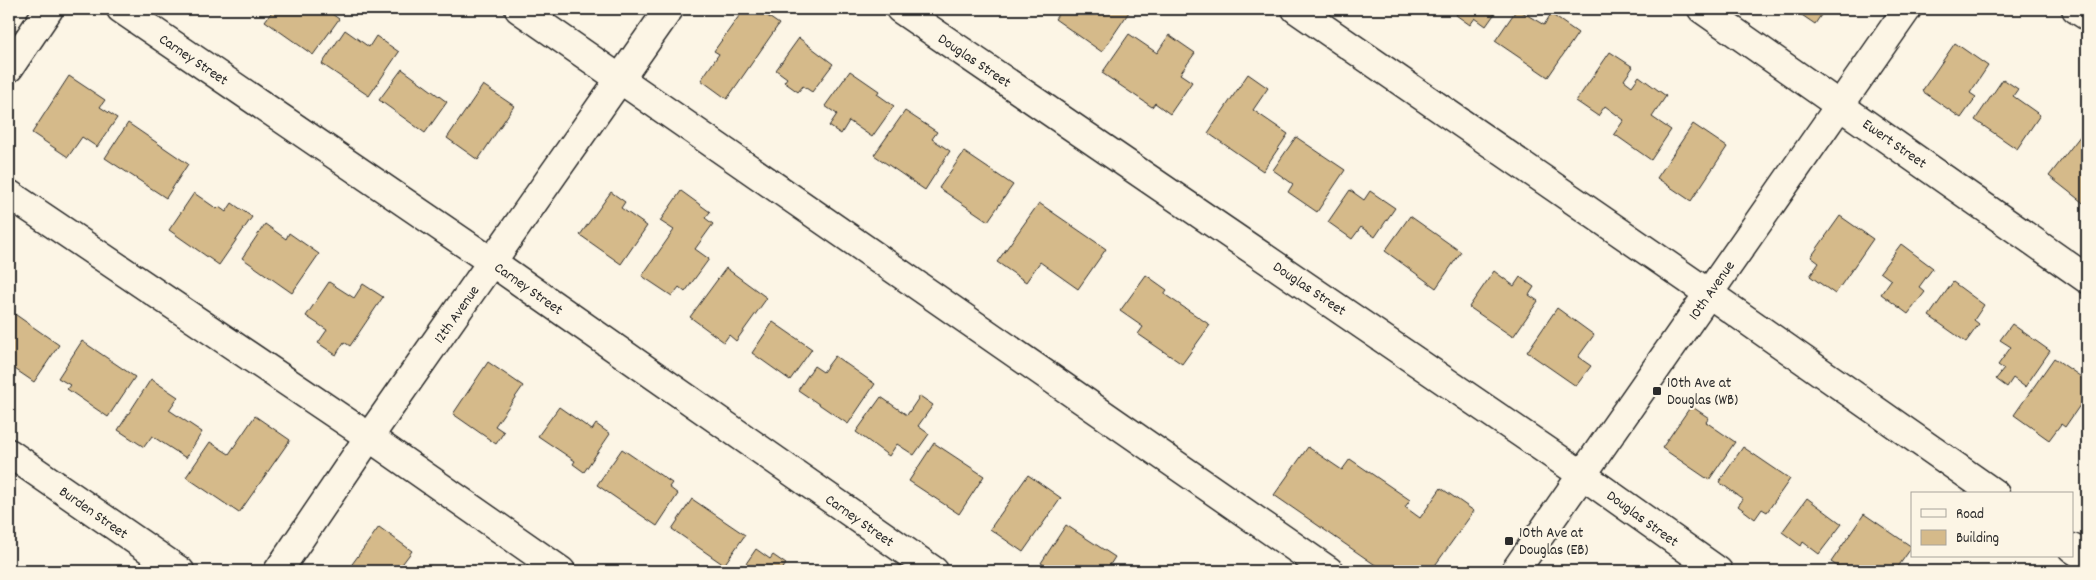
<svg xmlns="http://www.w3.org/2000/svg" width="2096" height="580" font-family="Dekko,sans-serif">
<style>
.building{fill:#d5ba8a;stroke:#2b2b2b}
.lines{fill:none;stroke-linecap:round;stroke-linejoin:round}
.minor-casing{stroke:#2b2b2b;stroke-width:31}
.minor{stroke:#fcf5e5;stroke-width:28}
.poi-dot{fill:#2b2b2b;stroke:#fcf5e5;stroke-width:2}
.labels{text-anchor:middle;stroke-width:4;stroke-linejoin:round;paint-order:stroke}
.street-label{font-size:15px;fill:#2b2b2b;stroke:#fcf5e5}
.poi-label{font-size:15px;fill:#2b2b2b;stroke:#fcf5e5;text-anchor:start}
</style>
<rect width="100%" height="100%" fill="#fcf5e5"/>
<filter id="ink" filterUnits="userSpaceOnUse"><feTurbulence type="fractalNoise" baseFrequency=".02" numOctaves="2"/><feDisplacementMap in="SourceGraphic" scale="10" xChannelSelector="R" yChannelSelector="G"/><feConvolveMatrix kernelMatrix="1 2 1 2 8 2 1 2 1" color-interpolation-filters="sRGB"/></filter>
<g filter="url(#ink)">
<g class="building">
<polygon points="274,9 325,9 339,19 313,55 265,21"/>
<polygon points="744,9 757,9 779,24 727,99 701,80 719,54 714,51"/>
<polygon points="1062,9 1125,9 1129,12 1102,52 1055,19"/>
<polygon points="1456,9 1498,9 1486,26 1475,18 1470,25 1456,15 1459,11"/>
<polygon points="1517,9 1544,25 1551,14 1578,33 1548,77 1495,41"/>
<polygon points="1793,9 1825,9 1815,24"/>
<polygon points="345,30 369,47 376,36 399,52 369,96 322,64"/>
<polygon points="1129,34 1157,53 1169,35 1195,53 1180,74 1192,82 1170,114 1155,103 1152,107 1102,73"/>
<polygon points="799,38 833,64 812,92 803,86 798,92 784,82 787,78 776,70"/>
<polygon points="1955,43 1988,66 1970,93 1976,97 1961,118 1922,91"/>
<polygon points="1610,52 1633,67 1624,80 1632,86 1639,76 1666,96 1652,117 1671,130 1651,160 1614,134 1624,120 1605,106 1598,116 1576,101"/>
<polygon points="402,69 447,102 425,133 379,100"/>
<polygon points="850,71 879,91 877,94 894,106 872,137 849,121 841,134 829,126 837,114 825,106"/>
<polygon points="1248,74 1268,88 1253,110 1288,134 1263,171 1208,133"/>
<polygon points="69,76 105,100 100,107 117,118 97,147 82,137 68,157 32,133"/>
<polygon points="2003,79 2018,89 2013,96 2040,115 2017,149 1975,120"/>
<polygon points="483,85 514,106 478,160 447,138"/>
<polygon points="905,111 937,132 932,139 950,151 925,190 874,155"/>
<polygon points="128,123 188,164 166,198 105,158"/>
<polygon points="1693,124 1727,147 1691,201 1657,178"/>
<polygon points="2081,135 2087,140 2087,206 2049,176"/>
<polygon points="1296,137 1345,170 1317,212 1288,192 1293,184 1273,170"/>
<polygon points="964,152 1013,185 988,221 939,188"/>
<polygon points="1350,190 1364,200 1370,191 1395,208 1375,237 1361,227 1352,239 1328,222"/>
<polygon points="681,191 710,212 705,218 713,224 695,249 709,259 685,292 679,287 672,296 642,276 674,230 660,221"/>
<polygon points="611,192 625,202 621,208 647,226 621,264 580,235"/>
<polygon points="194,193 217,209 219,207 226,212 232,203 252,217 219,265 169,230"/>
<polygon points="1039,203 1106,249 1078,289 1040,262 1026,282 997,262"/>
<polygon points="1410,216 1461,252 1436,288 1385,251"/>
<polygon points="1840,216 1873,239 1835,294 1810,276 1819,263 1811,257"/>
<polygon points="265,224 286,239 289,233 319,254 292,293 242,258"/>
<polygon points="1901,244 1933,268 1919,287 1925,292 1908,314 1881,294 1891,280 1880,272"/>
<polygon points="726,268 767,298 736,341 729,335 724,342 690,317"/>
<polygon points="1494,271 1514,286 1520,277 1534,287 1529,295 1538,301 1513,337 1469,307"/>
<polygon points="1146,275 1167,290 1164,294 1210,325 1182,364 1138,334 1143,327 1120,311"/>
<polygon points="329,282 354,298 363,284 383,297 350,346 344,342 336,355 318,343 327,330 306,316"/>
<polygon points="1953,282 1984,305 1974,320 1979,324 1966,342 1929,316"/>
<polygon points="1557,308 1594,335 1578,357 1591,366 1576,386 1527,352"/>
<polygon points="9,310 59,345 34,382 9,365"/>
<polygon points="773,322 812,349 790,380 752,353"/>
<polygon points="2012,324 2050,351 2025,387 2013,378 2007,387 1996,379 2004,369 1998,365 2011,347 2000,340"/>
<polygon points="82,341 135,377 108,417 67,389 70,385 58,378"/>
<polygon points="835,356 875,384 848,424 798,390 814,366 823,372"/>
<polygon points="2054,358 2087,381 2087,395 2065,427 2061,424 2049,440 2014,415"/>
<polygon points="488,362 523,386 495,426 504,432 496,444 453,414"/>
<polygon points="151,379 178,397 169,410 202,432 186,458 152,436 144,447 118,430"/>
<polygon points="920,396 933,405 918,426 929,434 914,455 897,444 889,456 856,432 881,397 907,415"/>
<polygon points="1691,406 1709,418 1706,422 1735,442 1709,480 1662,448"/>
<polygon points="559,407 592,430 596,424 610,434 584,472 573,464 575,461 538,436"/>
<polygon points="255,416 290,440 239,513 186,477 210,442 229,454"/>
<polygon points="934,443 984,476 959,514 909,481"/>
<polygon points="1308,447 1342,470 1350,459 1410,500 1405,507 1420,518 1441,488 1474,511 1431,571 1384,571 1274,495"/>
<polygon points="1743,447 1790,479 1767,512 1762,509 1755,519 1738,506 1743,499 1719,482"/>
<polygon points="622,449 672,483 669,487 678,494 657,526 597,485"/>
<polygon points="1028,475 1061,498 1023,552 990,529"/>
<polygon points="1807,498 1842,524 1819,554 1803,542 1801,546 1782,532"/>
<polygon points="692,499 745,535 724,565 672,529"/>
<polygon points="1864,514 1912,547 1895,571 1844,571 1831,562"/>
<polygon points="1066,525 1115,557 1106,571 1053,571 1041,563"/>
<polygon points="379,527 412,551 397,571 347,571"/>
<polygon points="756,549 770,559 773,555 786,564 783,568 787,571 741,571"/>
</g>
<g class="lines">
<g class="minor-casing">
<g id="minor">
<polyline points="121,9 492,262 934,571"/>
<polyline points="519,9 1329,571"/>
<polyline points="900,9 1581,474 1718,571"/>
<polyline points="1296,9 1708,293 1995,494"/>
<polyline points="1702,9 2087,279"/>
<polyline points="2076,9 2087,16"/>
<polyline points="9,68 49,9"/>
<polyline points="9,194 369,437 561,571"/>
<polyline points="9,453 180,571"/>
<polyline points="2072,548 2087,558"/>
<polyline points="278,571 369,437 669,9"/>
<polyline points="1515,571 1907,9"/>
</g>
</g>
<use href="#minor" class="minor"/>
</g>
</g>
<g class="poi-dot">
<rect x="1652" y="386" width="10" height="10" rx="2.5"/>
<rect x="1504" y="536" width="10" height="10" rx="2.5"/>
</g>
<g class="labels">
<g class="street-label">
<text transform="translate(194 59) rotate(34)" y="5">Carney Street</text>
<text transform="translate(975 60) rotate(34)" y="5">Douglas Street</text>
<text transform="translate(1895 143) rotate(35)" y="5">Ewert Street</text>
<text transform="translate(529 288) rotate(35)" y="5">Carney Street</text>
<text transform="translate(1310 288) rotate(34)" y="5">Douglas Street</text>
<text transform="translate(1711 290) rotate(-55)" y="5">10th Avenue</text>
<text transform="translate(456 314) rotate(-55)" y="5">12th Avenue</text>
<text transform="translate(94 512) rotate(35)" y="5">Burden Street</text>
<text transform="translate(1643 518) rotate(36)" y="5">Douglas Street</text>
<text transform="translate(860 520) rotate(35)" y="5">Carney Street</text>
</g>
<g class="poi-label">
<text x="1667" y="387">10th Ave at<tspan x="1667" dy="17">Douglas (WB)</tspan></text>
<text x="1519" y="537">10th Ave at<tspan x="1519" dy="17">Douglas (EB)</tspan></text>
</g>
</g>
<rect width="2096" height="580" fill="none" stroke="#fcf5e5" stroke-width="30"/>
<rect x="15" y="15" width="2066" height="550" fill="none" stroke="#2b2b2b" stroke-width="2" filter="url(#ink)"/>
<rect x="1911" y="492" width="162" height="65" fill="#fcf5e5" stroke="#a8a49b"/>
<rect x="1921" y="509" width="25" height="8" fill="#fcf5e5" stroke="#a8a49b"/>
<text x="1956" y="518" font-size="15" fill="#2b2b2b">Road</text>
<rect x="1921" y="530" width="25" height="15" fill="#d5ba8a" stroke="#a8a49b"/>
<text x="1956" y="542" font-size="15" fill="#2b2b2b">Building</text>
</svg>
